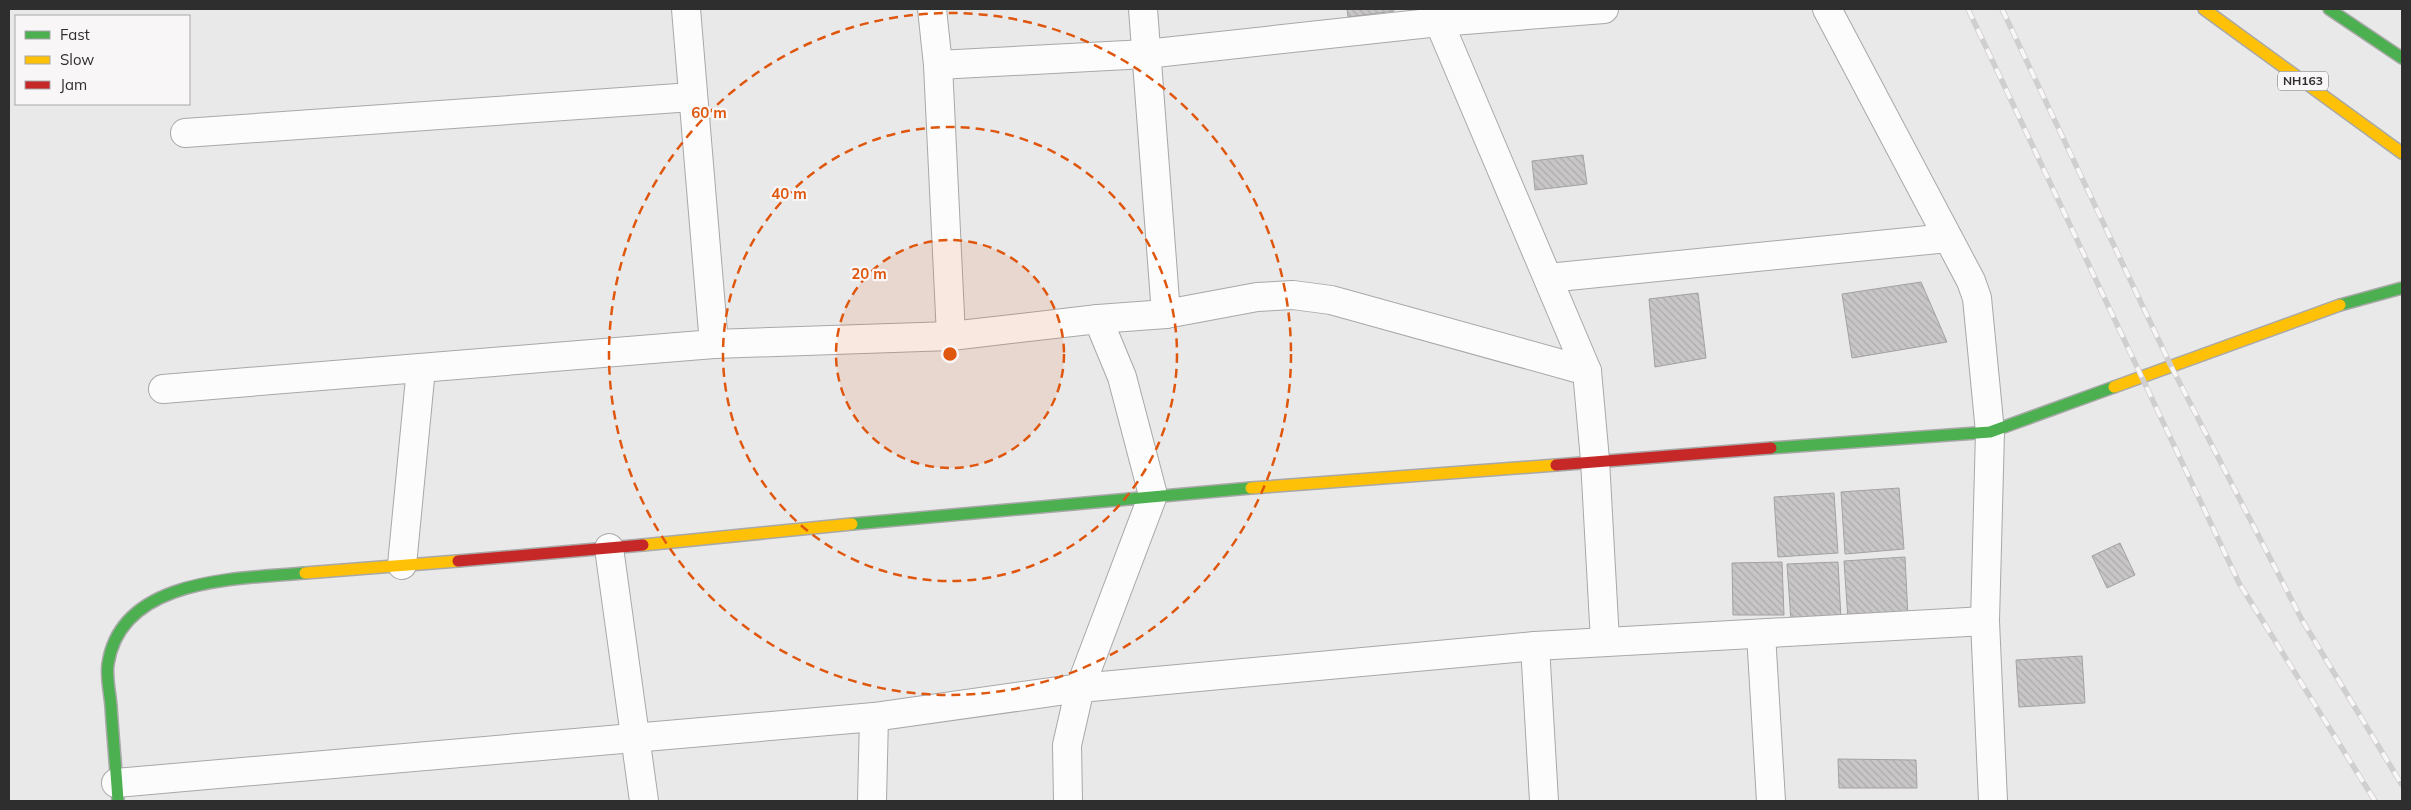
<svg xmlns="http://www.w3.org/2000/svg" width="2411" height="810" font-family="Mulish,sans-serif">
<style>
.building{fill:url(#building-back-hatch);stroke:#a3a2a2}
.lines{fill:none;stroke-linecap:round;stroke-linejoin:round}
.street-casing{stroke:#a8a8a8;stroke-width:30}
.fast-casing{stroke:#a8a8a8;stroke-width:14}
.slow-casing{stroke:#a8a8a8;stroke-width:14}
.jam-casing{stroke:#a8a8a8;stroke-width:14}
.street{stroke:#fcfcfc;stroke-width:28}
.fast{stroke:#4caf50;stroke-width:11}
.slow{stroke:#ffc107;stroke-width:11}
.jam{stroke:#c62828;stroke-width:11}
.rail-casing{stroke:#d0cfd0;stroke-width:5.5}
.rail{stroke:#f9f6f8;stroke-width:4;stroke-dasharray:11;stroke-linecap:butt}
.ring{fill:none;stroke:#df570e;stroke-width:2.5;stroke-dasharray:9 6}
.labels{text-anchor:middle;stroke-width:4.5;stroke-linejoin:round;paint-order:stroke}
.shield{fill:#f9f6f8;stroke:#6c6a6b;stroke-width:1}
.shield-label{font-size:12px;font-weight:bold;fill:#2f2e2f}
.centre{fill:#df570e;stroke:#f9f6f8;stroke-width:2.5}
.ring-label{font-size:15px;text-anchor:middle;font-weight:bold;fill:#df570e;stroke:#f9f6f8;stroke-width:4.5;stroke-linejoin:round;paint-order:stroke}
</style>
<defs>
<pattern id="building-back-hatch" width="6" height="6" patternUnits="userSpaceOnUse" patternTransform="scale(1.25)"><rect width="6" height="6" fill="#c8c6c7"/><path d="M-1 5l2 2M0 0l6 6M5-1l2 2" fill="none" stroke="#acaaab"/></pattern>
</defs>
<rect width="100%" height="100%" fill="#eae9ea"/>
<g class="building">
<polygon points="1347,9 1394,9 1394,11 1348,17"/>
<polygon points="1583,155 1587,184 1535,190 1532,161"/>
<polygon points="1921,282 1947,342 1852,358 1842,294"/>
<polygon points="1698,293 1706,358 1655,367 1649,299"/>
<polygon points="1899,488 1904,549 1845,554 1841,492"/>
<polygon points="1834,493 1838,553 1778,557 1774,497"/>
<polygon points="2120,543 2135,575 2107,588 2092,556"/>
<polygon points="1905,557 1908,617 1848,620 1844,561"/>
<polygon points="1782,562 1784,615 1733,615 1732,563"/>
<polygon points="1838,562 1841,619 1791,621 1787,564"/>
<polygon points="2082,656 2085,703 2019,707 2016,660"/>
<polygon points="1838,759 1916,760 1917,788 1839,788"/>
</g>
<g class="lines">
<g class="street-casing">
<g id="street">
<polyline points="686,9 714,344"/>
<polyline points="932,9 938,65 951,336"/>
<polyline points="1143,9 1166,314"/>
<polyline points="1827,9 1971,281 1977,298 1990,432 1985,621 1993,801"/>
<polyline points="1439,22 1587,371"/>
<polyline points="938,65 1146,54 1439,22 1604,9"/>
<polyline points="185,133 692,97"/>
<polyline points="1548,278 1948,238"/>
<polyline points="163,389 714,344 951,336 1098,319 1166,314 1257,297 1293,295 1331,300 1587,371 1595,460 1605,641"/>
<polyline points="609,548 644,801"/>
<polyline points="402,565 421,368"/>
<polyline points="1761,634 1771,801"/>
<polyline points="1535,646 1544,801"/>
<polyline points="116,783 874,717"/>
<polyline points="872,801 874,717 1080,688 1535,646 1985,621"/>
<polyline points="1068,801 1067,745 1080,688 1153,495 1122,377 1098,319"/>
</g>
</g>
<g class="fast-casing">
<g id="fast">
<polyline points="2329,9 2402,58"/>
<polyline points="2340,305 2402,288"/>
<polyline points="1771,448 1990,432 2114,387"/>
<polyline points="852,524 1251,488"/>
<path d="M118,801C116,769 113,738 111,706C110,693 106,677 108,664C121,577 238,579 305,573"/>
</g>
</g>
<g class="slow-casing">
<g id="slow">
<polyline points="2204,9 2402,153"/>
<polyline points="2114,387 2340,305"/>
<polyline points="1251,488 1556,465"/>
<polyline points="643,545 852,524"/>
<polyline points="305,573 458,561"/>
</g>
</g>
<g class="jam-casing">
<g id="jam">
<polyline points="1556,465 1771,448"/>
<polyline points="458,561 643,545"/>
</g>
</g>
<use href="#street" class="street"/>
<use href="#fast" class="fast"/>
<use href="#slow" class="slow"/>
<use href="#jam" class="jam"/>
<g class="rail-casing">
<g id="rail">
<polyline points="1968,9 2239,583 2375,801"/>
<polyline points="2002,9 2171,366 2302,620 2402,785"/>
</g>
</g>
<use href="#rail" class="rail"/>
</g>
<circle cx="950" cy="354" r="114" fill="#df570e" fill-opacity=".12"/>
<g class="ring">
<circle cx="950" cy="354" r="114"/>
<circle cx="950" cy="354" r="227"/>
<circle cx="950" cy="354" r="341"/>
</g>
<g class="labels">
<rect class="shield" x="2278" y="71.5" width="50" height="19" rx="4"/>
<g class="shield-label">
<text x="2303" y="85">NH163</text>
</g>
</g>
<circle cx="950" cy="354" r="8" class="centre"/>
<g class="ring-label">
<text x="709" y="118">60 m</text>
<text x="789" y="199">40 m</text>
<text x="869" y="279">20 m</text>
</g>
<rect width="2411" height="810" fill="none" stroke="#2f2e2f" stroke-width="20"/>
<rect x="15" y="15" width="175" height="90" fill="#f9f6f8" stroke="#a8a6a8"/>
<rect x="25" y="31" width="25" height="8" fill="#4caf50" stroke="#a8a6a8"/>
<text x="60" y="40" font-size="15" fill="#2f2e2f">Fast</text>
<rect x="25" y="56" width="25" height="8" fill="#ffc107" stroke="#a8a6a8"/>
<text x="60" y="65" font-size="15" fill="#2f2e2f">Slow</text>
<rect x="25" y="81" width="25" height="8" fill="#c62828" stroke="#a8a6a8"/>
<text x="60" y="90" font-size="15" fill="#2f2e2f">Jam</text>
</svg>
